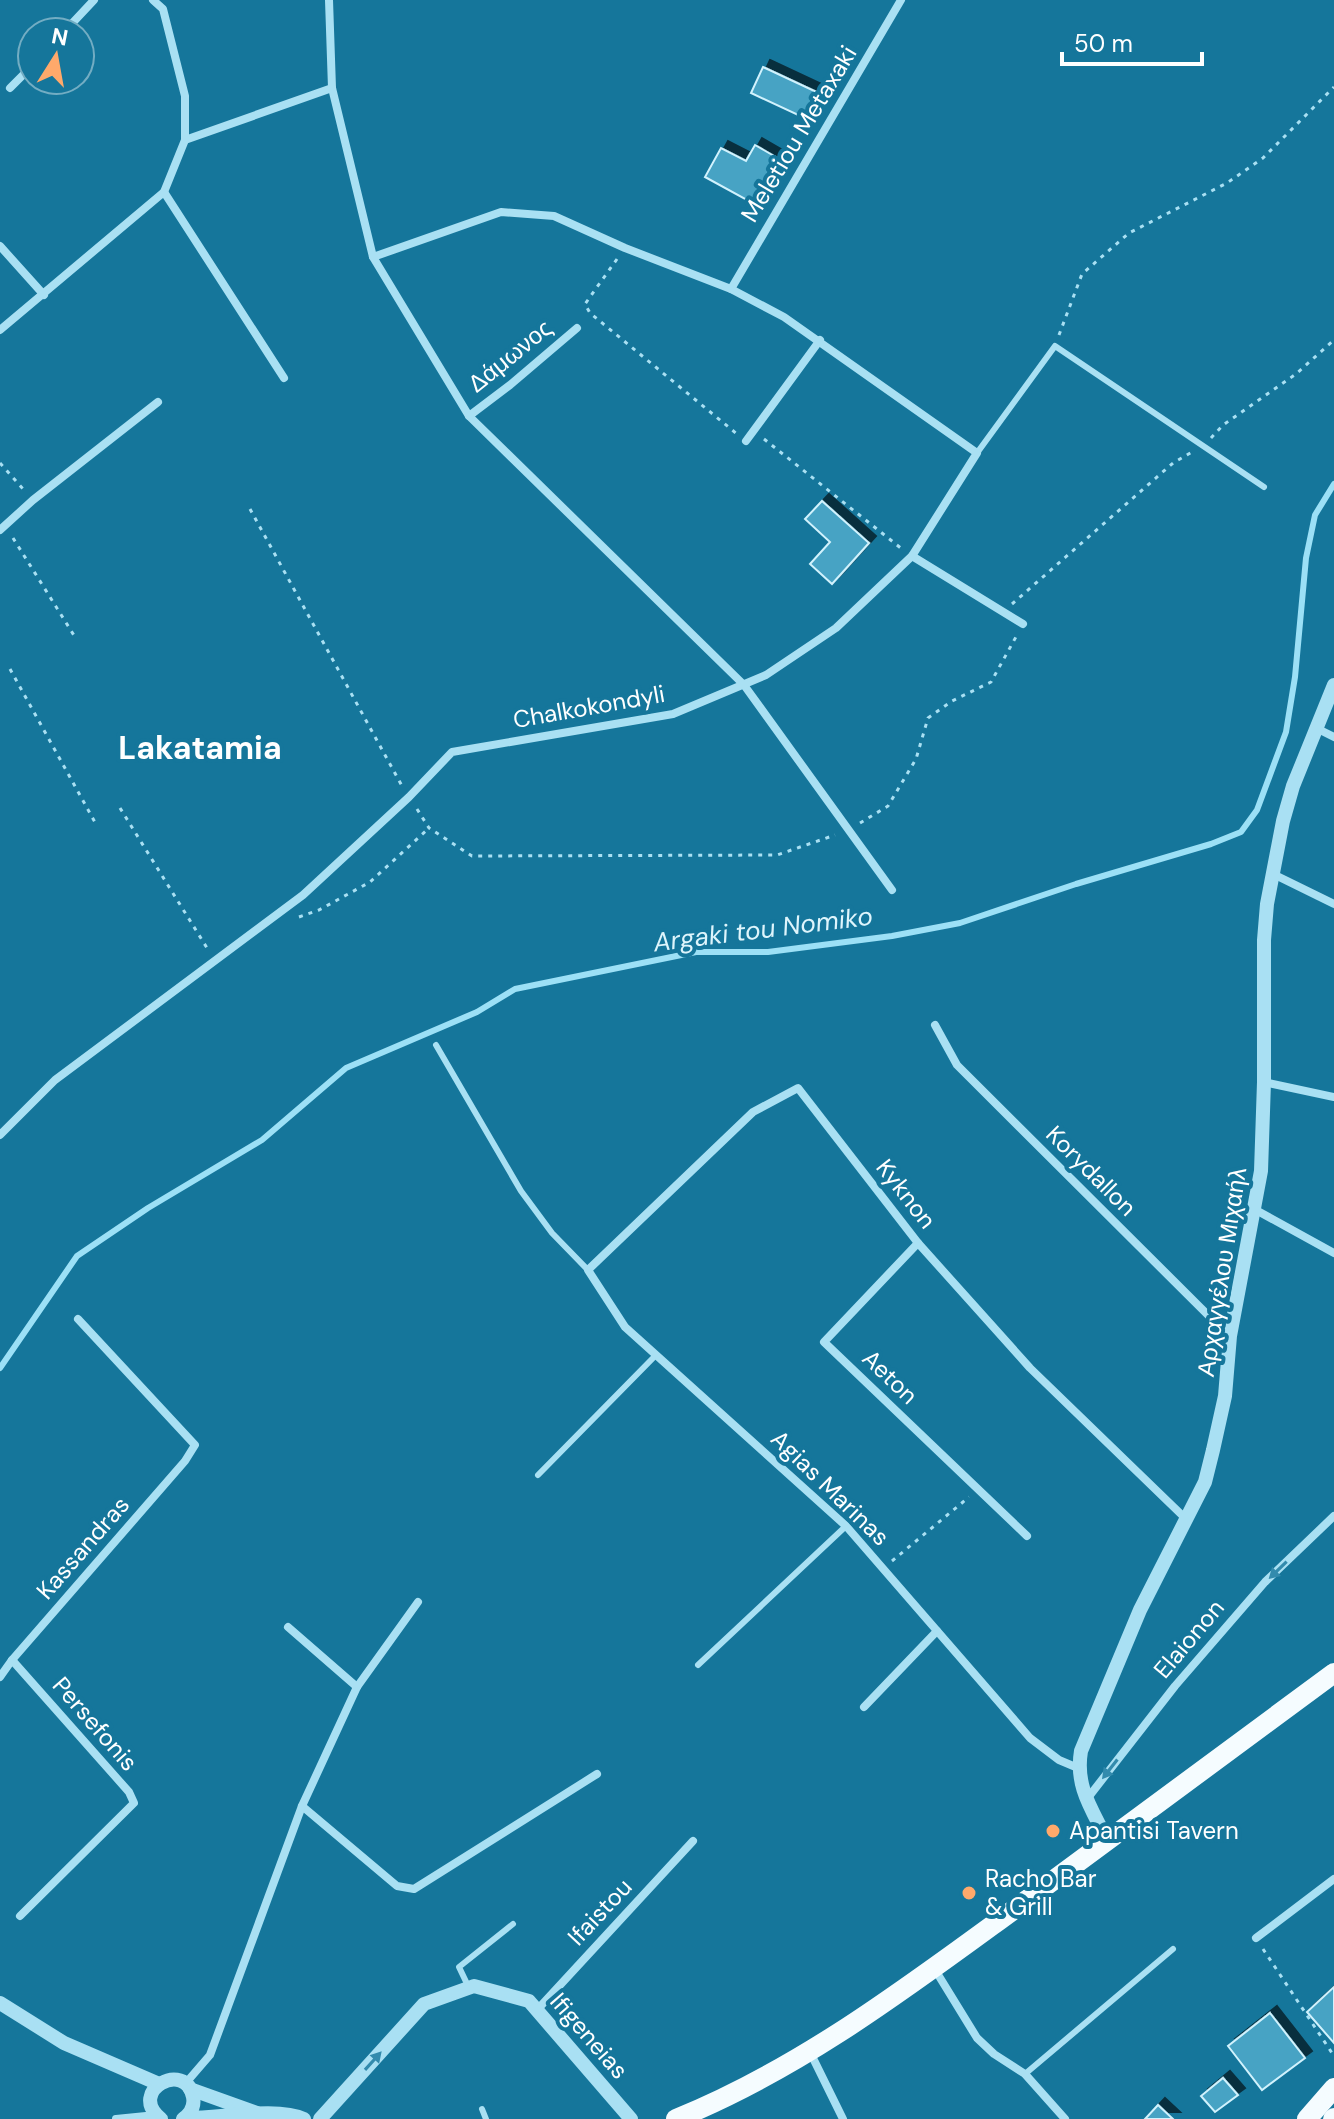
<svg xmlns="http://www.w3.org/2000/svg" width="1334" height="2119" font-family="'DM Sans',sans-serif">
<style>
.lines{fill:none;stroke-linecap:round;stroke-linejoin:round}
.stream{stroke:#9ce0f6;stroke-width:6}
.building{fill:#46a3c4;stroke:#d1f2fd;stroke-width:2;filter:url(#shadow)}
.path{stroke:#a9e0f3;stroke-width:3;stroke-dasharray:4 6;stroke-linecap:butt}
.service{stroke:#a9e0f3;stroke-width:6}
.minor{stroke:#a9e0f3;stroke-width:8}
.tertiary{stroke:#a9e0f3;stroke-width:14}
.primary{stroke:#f5fcff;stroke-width:20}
.oneway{fill:#338bad}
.poi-dot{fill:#ffa96b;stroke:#15769b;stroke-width:3}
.labels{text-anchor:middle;stroke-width:8;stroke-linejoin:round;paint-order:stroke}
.street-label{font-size:24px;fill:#fff;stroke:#15769b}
.poi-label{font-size:24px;fill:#fff;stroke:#15769b;text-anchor:start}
.water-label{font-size:26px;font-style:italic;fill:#def5fc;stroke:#15769b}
.district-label{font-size:32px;font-weight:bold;fill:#fff;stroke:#15769b}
</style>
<defs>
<filter id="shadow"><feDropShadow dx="7" dy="-7" stdDeviation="0" flood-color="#0009"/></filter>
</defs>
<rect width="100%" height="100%" fill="#15769b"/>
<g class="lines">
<polyline class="stream" points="0,1368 77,1256 148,1208 262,1140 346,1068 477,1012 515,989 696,952 768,952 892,936 960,923 1076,884 1211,844 1241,832 1257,810 1286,732 1295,677 1306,558 1315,515 1334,484"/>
</g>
<g class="building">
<polygon points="763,67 823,95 811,121 751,93"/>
<polygon points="755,145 781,160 756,205 705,177 721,148 746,161"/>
<polygon points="822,501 869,543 832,584 810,564 830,542 805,519"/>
<polygon points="1334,1987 1334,2043 1307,2012"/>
<polygon points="1270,2013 1305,2058 1262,2090 1228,2046"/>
<polygon points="1223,2078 1238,2095 1215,2112 1201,2096"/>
<polygon points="1158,2105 1173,2119 1145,2119"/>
</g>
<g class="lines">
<g class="path">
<polyline points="617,259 585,304 590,313 737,434"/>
<polyline points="1059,335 1082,274 1129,233 1227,183 1263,158 1334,87"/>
<polyline points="1211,438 1223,425 1296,374 1334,340"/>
<polyline points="764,439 902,549"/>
<polyline points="0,463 24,490"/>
<polyline points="250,509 402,786"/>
<polyline points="13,538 75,637"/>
<polyline points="1012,604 1173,463 1192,452"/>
<polyline points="10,669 96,824"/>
<polyline points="120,808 207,948"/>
<polyline points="417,809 429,828 472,856 777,855 835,835"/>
<polyline points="860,823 888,806 916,759 928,718 952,701 991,682 1017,635"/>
<polyline points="299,917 319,910 370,882 429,828"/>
<polyline points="892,1561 969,1497"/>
<polyline points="1263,1949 1334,2056"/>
</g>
<g class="service">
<polyline points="977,453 1055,346 1264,487"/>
<polyline points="436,1045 521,1191 552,1233 588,1270"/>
<polyline points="538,1475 656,1355"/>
<polyline points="698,1665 846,1526"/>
<polyline points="469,1988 459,1967 513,1924"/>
<polyline points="1025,2074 1173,1949"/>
<polyline points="482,2109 486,2119"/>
</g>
<g class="minor">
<polyline points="153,0 163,9 185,96 185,140"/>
<polyline points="329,0 332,88 373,257 469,416 744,685 892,890"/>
<polyline points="64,32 94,0"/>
<polyline points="10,88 32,66"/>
<polyline points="164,192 284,378"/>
<polyline points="0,246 44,295"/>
<polyline points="731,289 901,0"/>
<polyline points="0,330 164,192 185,140 332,88"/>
<polyline points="469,416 510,385 577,328"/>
<polyline points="746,441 820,340"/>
<polyline points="0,530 33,500 158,402"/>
<polyline points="912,556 1023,624"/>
<polyline points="1316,728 1334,737"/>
<polyline points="1273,874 1334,904"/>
<polyline points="935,1025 957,1065 1229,1336"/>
<polyline points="1264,1082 1334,1097"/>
<polyline points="0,1135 55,1080 303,895 409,797 452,752 673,714 766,675 836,628 912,556 977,453 784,317 731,289 625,248 554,216 501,212 373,257"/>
<polyline points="1254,1209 1334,1253"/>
<polyline points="918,1243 824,1342 1027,1536"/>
<polyline points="288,1627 357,1687"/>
<polyline points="12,1660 129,1792 134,1803 20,1916"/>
<polyline points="0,1677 12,1660 185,1461 195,1445 78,1319"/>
<polyline points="864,1707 937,1631"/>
<polyline points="1078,1768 1059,1760 1030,1738 846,1526 625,1327 588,1270 753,1112 798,1088 918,1243 1030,1368 1185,1518"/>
<polyline points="1087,1799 1175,1686 1265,1582 1334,1516"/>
<polyline points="302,1806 397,1886 414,1889 597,1774"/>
<polyline points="1256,1938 1334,1879"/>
<polyline points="934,1968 977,2038 994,2054 1025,2074 1065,2119"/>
<polyline points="537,2010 693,1841"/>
<polyline points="810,2052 843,2119"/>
<polyline points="185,2084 210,2055 302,1806 357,1687 418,1602"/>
<polyline points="116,2119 156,2115"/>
</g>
<g class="tertiary">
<path d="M1107,1840C1092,1809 1075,1787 1081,1751L1140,1610L1205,1482L1213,1450L1225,1396L1230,1336L1261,1171L1264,1082V940L1267,904L1283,821L1293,786L1334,685"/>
<polyline points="0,2003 64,2043 159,2084"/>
<polyline points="190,2089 257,2113"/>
<path d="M185,2118C217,2119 277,2106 304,2119"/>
<path d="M161,2119C126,2091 186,2059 193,2097C195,2107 190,2114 183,2119"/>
<polyline points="320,2119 424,2004 474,1986 529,2001 631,2119"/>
</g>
<g class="primary">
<path d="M676,2119C800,2069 909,1986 1016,1908C1122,1829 1228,1751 1334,1673"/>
<polyline points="1307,2119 1334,2088"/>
<polyline points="1333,2119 1334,2118"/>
</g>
</g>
<defs><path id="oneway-solid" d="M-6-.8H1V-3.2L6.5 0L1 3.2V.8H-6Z" transform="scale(2)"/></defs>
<g class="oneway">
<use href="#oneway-solid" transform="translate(1278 1570) rotate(136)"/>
<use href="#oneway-solid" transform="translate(1110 1769) rotate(128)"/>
<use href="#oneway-solid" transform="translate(373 2061) rotate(-48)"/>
</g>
<g class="poi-dot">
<circle cx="1053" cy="1831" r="8"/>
<circle cx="969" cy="1893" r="8"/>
</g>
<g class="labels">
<g class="street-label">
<text transform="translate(799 134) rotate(-59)" y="8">Meletiou Metaxaki</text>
<text transform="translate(510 356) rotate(-39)" y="8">Δάμωνος</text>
<text transform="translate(589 707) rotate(-10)" y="8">Chalkokondyli</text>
<text transform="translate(1091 1171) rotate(45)" y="8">Korydallon</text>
<text transform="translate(906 1194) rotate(52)" y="8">Kyknon</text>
<text transform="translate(1222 1272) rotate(-81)" y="8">Αρχαγγέλου Μιχαήλ</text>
<text transform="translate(890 1377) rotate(44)" y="8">Aeton</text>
<text transform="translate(830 1488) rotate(44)" y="8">Agias Marinas</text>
<text transform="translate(83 1548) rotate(-49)" y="8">Kassandras</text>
<text transform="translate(1189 1639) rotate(-50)" y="8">Elaionon</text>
<text transform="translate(95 1724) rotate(49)" y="8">Persefonis</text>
<text transform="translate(600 1912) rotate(-47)" y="8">Ifaistou</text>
<text transform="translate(589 2036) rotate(49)" y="8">Ifigeneias</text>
</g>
<g class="poi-label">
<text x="1069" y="1839">Apantisi Tavern</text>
<text x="985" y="1887">Racho Bar<tspan x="985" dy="28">&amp; Grill</tspan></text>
</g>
<g class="water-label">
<text transform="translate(763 929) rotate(-7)" y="9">Argaki tou Nomiko</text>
</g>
<g class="district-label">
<text x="200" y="759">Lakatamia</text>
</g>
</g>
<g transform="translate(56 56) rotate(11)"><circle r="38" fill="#15769b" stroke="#73adc3" stroke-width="2"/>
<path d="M0-6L14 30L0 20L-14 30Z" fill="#ffa96b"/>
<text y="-12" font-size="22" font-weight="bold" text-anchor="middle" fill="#ffffff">N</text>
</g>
<path d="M1062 52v12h140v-12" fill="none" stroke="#ffffff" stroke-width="4"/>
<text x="1074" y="52" font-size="24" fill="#ffffff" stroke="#15769b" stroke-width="6" paint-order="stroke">50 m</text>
</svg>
